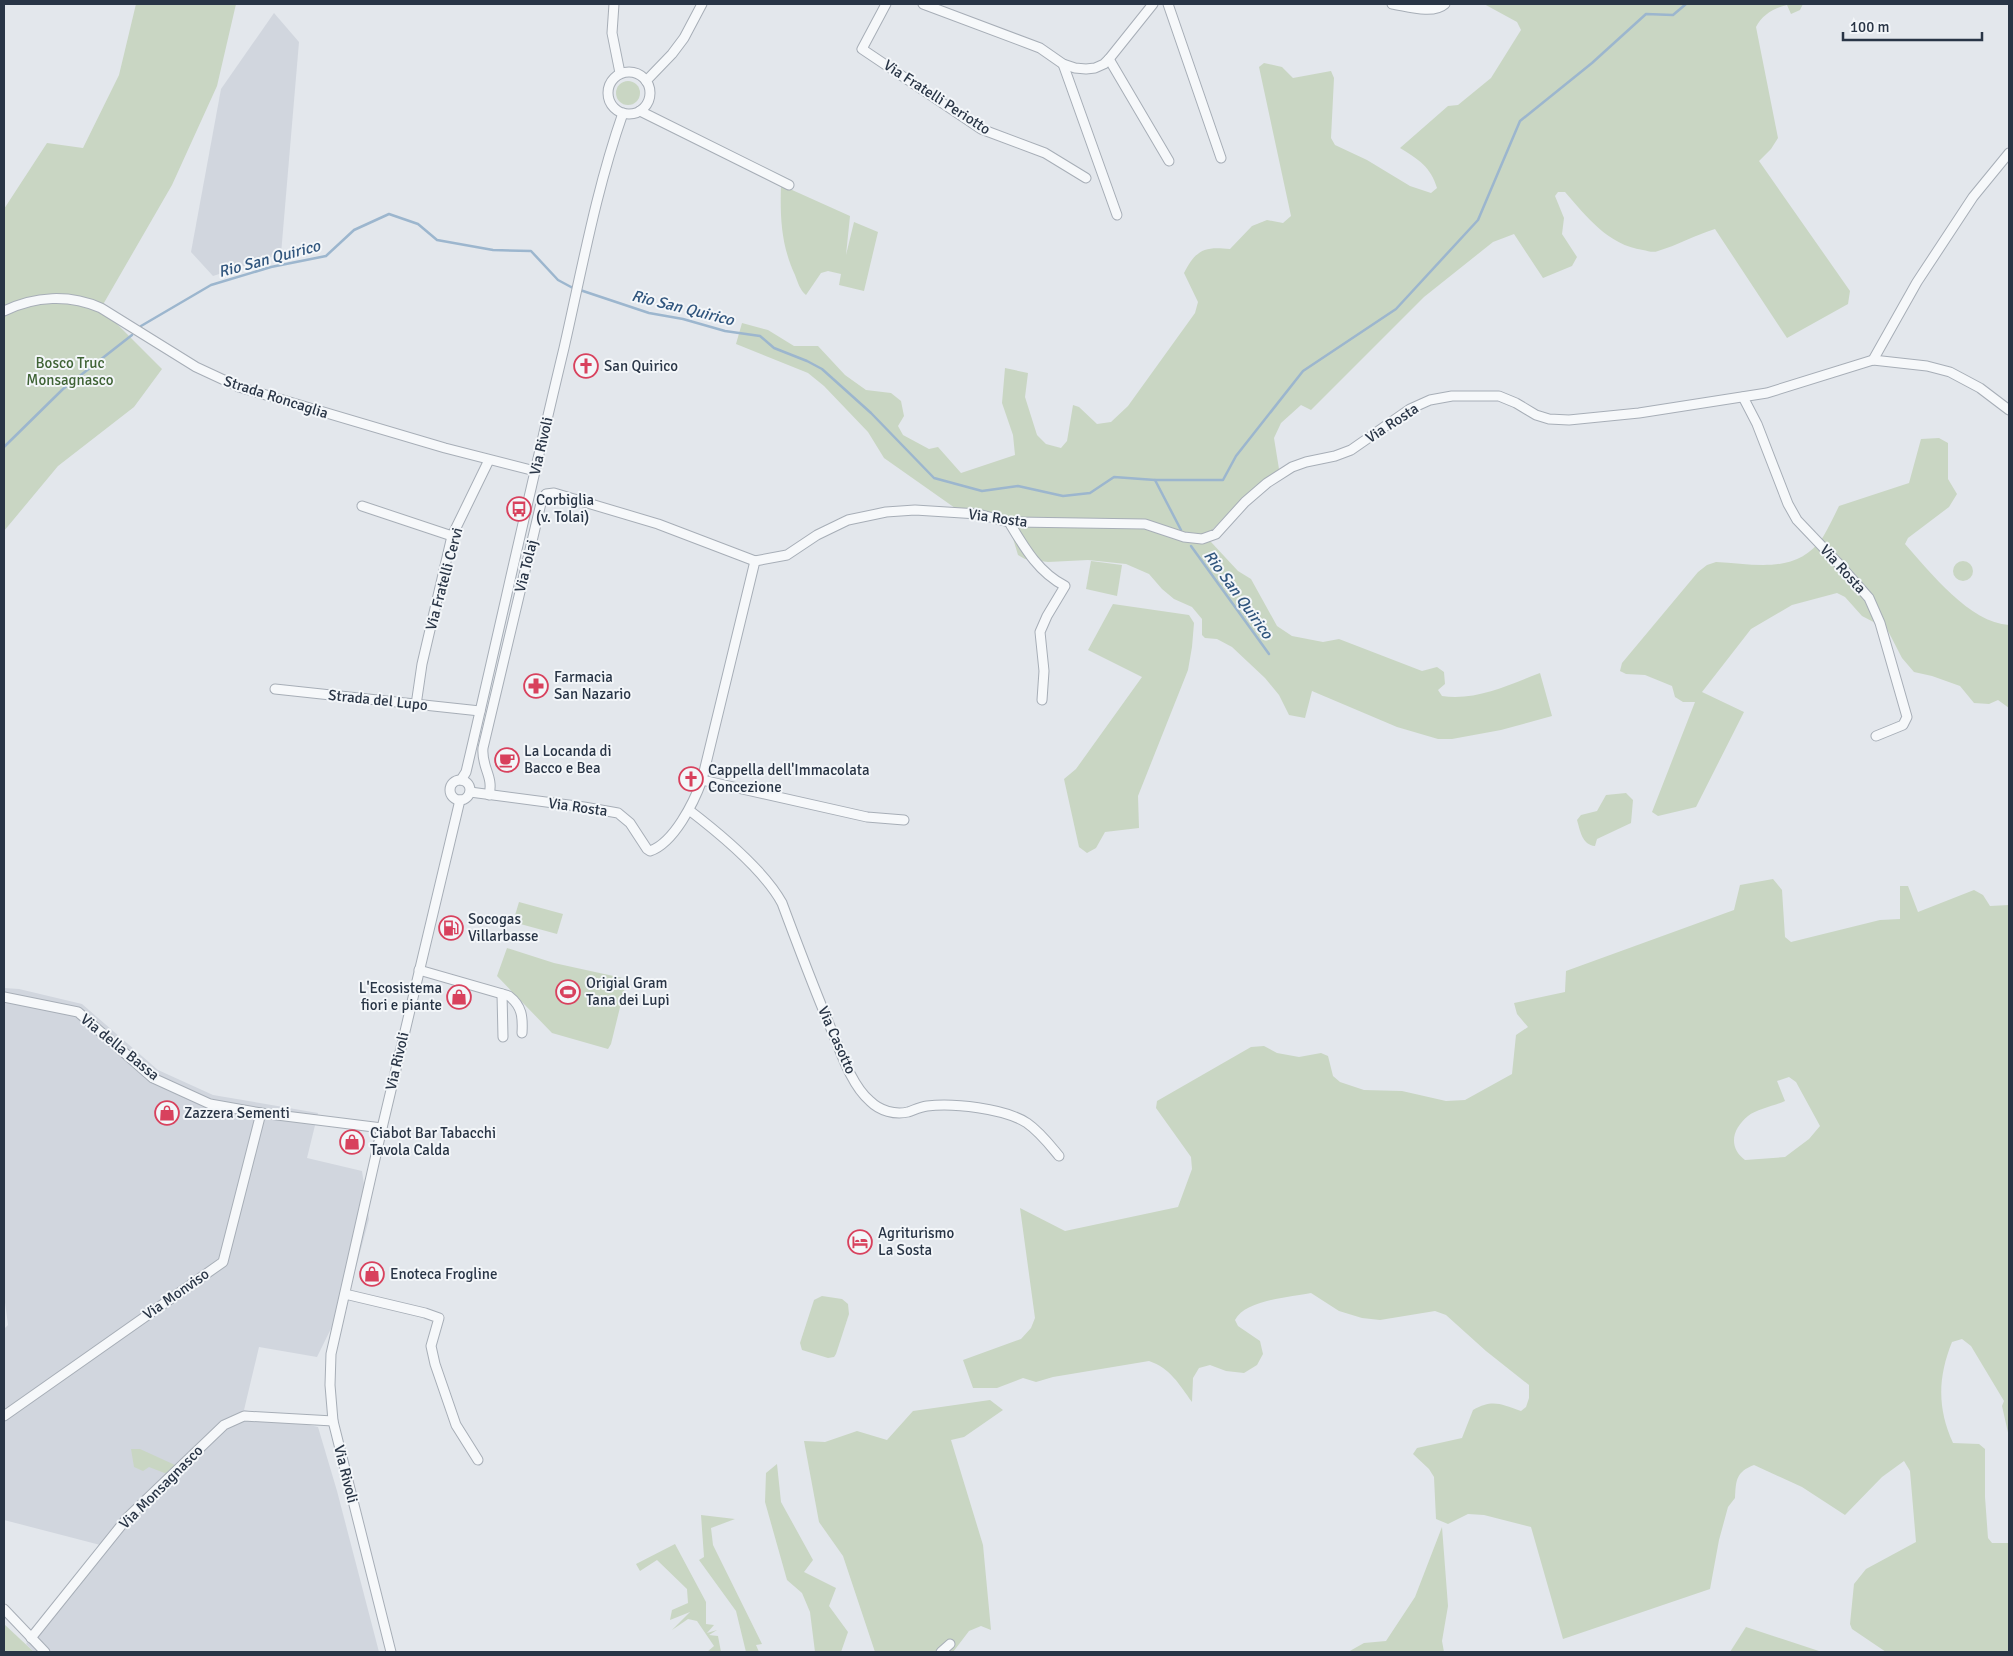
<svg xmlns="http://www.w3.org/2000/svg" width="2013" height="1656" font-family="Signika,sans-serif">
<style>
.built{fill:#d1d6de}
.green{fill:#c9d6c3;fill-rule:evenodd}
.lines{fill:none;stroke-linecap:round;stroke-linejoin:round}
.stream{stroke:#9cb6ce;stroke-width:2.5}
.minor-casing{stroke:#a7aeb7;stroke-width:11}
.minor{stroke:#f6f8fa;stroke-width:9}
.labels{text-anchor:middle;stroke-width:4;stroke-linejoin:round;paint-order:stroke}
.street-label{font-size:15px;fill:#293546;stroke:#f3f6f9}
.park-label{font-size:15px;fill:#3f6335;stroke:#f3f6f9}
.poi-label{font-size:15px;fill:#293546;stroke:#f3f6f9;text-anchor:start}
.water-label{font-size:16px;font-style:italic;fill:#30557d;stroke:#f3f6f9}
</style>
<rect width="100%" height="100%" fill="#e3e7ec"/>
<g class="built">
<polygon points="274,13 299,42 281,254 213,276 191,252 221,89"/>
<polygon points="4,988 19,989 82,1004 158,1070 213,1095 318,1113 307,1158 362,1171 369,1219 350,1290 317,1357 259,1347 244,1410 318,1427 337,1491 379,1652 34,1652 26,1644 108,1547 4,1520 4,1329 8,1325 4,1295"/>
</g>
<g class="green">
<polygon points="136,4 236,4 217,86 172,185 101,308 162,369 134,407 58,466 4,531 4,209 47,143 83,148 119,75"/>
<path d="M1484,4H1803L1800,10L1791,14L1787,5C1774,8 1762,15 1756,27L1778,138L1771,149L1759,161L1850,291L1848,304L1787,338L1715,229C1695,235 1678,245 1658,251C1653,253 1648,251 1643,250C1608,245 1587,217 1565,192H1558L1555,196L1564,218L1562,234L1577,257L1572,266L1543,278L1514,234L1493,242L1424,297L1311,410L1301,405L1281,423L1274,438L1279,469L1245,496L1211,531L1200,537L1146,522L1012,519L977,509L955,508L884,458L868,432L824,386L808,373L736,344L742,323L768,330L794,346H818L845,375L866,390L891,393L901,401L904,416L898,426L903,435L929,449L938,447L961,473L1015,455L1013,435L1002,403L1005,368L1028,373L1025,397L1037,435L1046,444L1061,448L1067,441L1073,405L1079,407L1097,424L1111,422L1128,406L1195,313L1198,302L1184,273C1196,250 1204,246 1230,249L1252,226L1267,220L1283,223L1291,216L1259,67L1264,63L1282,67L1293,78L1331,71L1334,78L1331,138L1335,145L1367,160L1410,186L1431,193L1437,188C1431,167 1418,159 1400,148L1448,106L1458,105L1491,78L1521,30L1517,22Z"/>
<circle cx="628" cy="93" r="12"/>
<path d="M781,185L850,216L846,255L854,222L878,232L864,291L839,285L841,274L828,271L821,273L806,295C800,290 798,283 795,275C781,245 780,217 781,185Z"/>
<path d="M1939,438L1948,443V479L1957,494L1949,507L1908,538L1905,544C1930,572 1970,623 2009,625V708L1998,700L1989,704L1974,703L1960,686L1932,676L1914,672L1902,658L1887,629L1862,616L1845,597L1837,593L1792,605L1751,629L1702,692L1744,712L1696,807L1658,816L1652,812L1695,702H1683L1675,697L1672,686L1645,675L1626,674L1620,671L1622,663L1698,572L1707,565L1716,562C1756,564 1797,575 1823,537C1829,527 1834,516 1839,506L1909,483L1921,439Z"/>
<path d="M1020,526L1138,528C1163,532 1185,542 1211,542L1238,571L1251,579L1277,626L1292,636L1323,642L1339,639L1422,671L1437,667L1444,672L1445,684L1438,690L1442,696C1476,701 1508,685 1540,673L1552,716L1501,730L1452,739H1438L1397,727L1312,691L1305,718L1289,715L1279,695L1265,678L1232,647L1217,639L1205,638L1202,635V619L1192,607L1174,599L1162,589L1149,574L1126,564L1088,560L1048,562L1025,559L1018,555L1012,535L1014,527Z"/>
<circle cx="1963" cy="571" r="10"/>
<polygon points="1091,561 1122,565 1117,596 1086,589"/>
<polygon points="1113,604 1189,615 1194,623 1192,647 1188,670 1138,796 1139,828 1105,832 1096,848 1087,853 1079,847 1064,779 1076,769 1142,677 1088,650"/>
<path d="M1626,793L1633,800L1631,823L1597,839L1595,846C1582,845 1580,830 1577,820L1581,815L1597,811L1606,795Z"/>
<path d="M1773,879L1782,890L1785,937L1791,942L1880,920L1900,919V886H1908L1918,912L1974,890L1983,895L1990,906L2009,905V1437L2002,1406L2004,1401L1971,1346L1962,1339L1952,1342C1938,1377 1937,1408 1953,1443L1979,1444L1985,1449V1497L1988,1538L1992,1543H2009V1652H1886L1852,1629L1850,1624L1854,1584L1866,1569L1916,1542L1910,1471L1904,1461L1882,1477L1845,1515L1802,1487L1754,1465C1736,1472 1736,1480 1735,1498L1728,1507L1719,1540L1710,1589L1563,1639L1531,1527L1484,1515L1468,1514L1448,1524L1436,1519L1434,1477L1429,1469L1413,1454L1417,1448L1462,1438L1473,1410C1493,1399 1500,1404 1521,1411L1526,1407L1529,1398V1385L1486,1351L1446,1315L1435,1311L1380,1320L1362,1318L1339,1311L1311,1293C1291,1297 1245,1300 1235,1320L1238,1326L1260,1341L1263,1354L1257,1365L1244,1373L1226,1371L1210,1365L1199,1368L1193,1378L1192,1402C1179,1384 1170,1368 1149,1361L1053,1377L1036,1382L1023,1378L997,1388H973L963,1360L1021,1339L1031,1328L1035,1318L1020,1208L1065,1231L1178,1207L1192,1169L1191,1157L1156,1108L1157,1101L1251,1047L1264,1046L1277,1053L1299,1057L1321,1053L1328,1056L1333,1076L1340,1082L1364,1090L1402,1091L1446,1101L1465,1100L1512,1074L1516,1035L1528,1027L1517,1014L1514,1003L1565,992L1566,971L1734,910L1740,885ZM1789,1077L1796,1082L1820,1126L1809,1139L1785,1157L1745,1160C1728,1147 1732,1129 1748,1116C1757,1109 1774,1106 1785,1101L1777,1081Z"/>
<polygon points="519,902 563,914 557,934 513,922"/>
<polygon points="507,948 554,963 627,979 611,1044 608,1049 552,1033 497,976"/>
<polygon points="822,1296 842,1299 848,1304 849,1314 836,1354 834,1357 828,1358 802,1350 800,1343 814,1300"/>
<polygon points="990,1400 1003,1410 964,1437 951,1440 983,1545 991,1630 981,1626 969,1631 953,1652 875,1652 843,1556 819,1522 804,1441 825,1442 857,1431 887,1440 913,1411"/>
<polygon points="131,1449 140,1449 175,1465 167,1474 149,1467 143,1471 134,1467"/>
<polygon points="777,1464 781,1502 813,1560 804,1572 836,1588 829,1606 848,1632 841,1652 815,1652 810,1612 802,1593 787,1580 765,1502 766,1473"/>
<polygon points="701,1515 735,1519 711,1528 713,1545 762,1644 756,1645 759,1652 746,1652 736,1611 699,1560 704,1557"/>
<polygon points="1442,1527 1448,1606 1442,1641 1444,1652 1348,1652 1364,1643 1386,1641 1415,1597"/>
<polygon points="675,1544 706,1602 706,1624 714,1625 707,1633 717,1630 709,1635 718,1636 721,1652 707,1652 714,1646 697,1621 688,1619 672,1630 690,1612 670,1620 672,1610 688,1603 687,1589 657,1560 640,1571 636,1564"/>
<polygon points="4,1624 34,1652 4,1652"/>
<polygon points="1746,1627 1822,1652 1730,1652"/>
</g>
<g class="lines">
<g class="stream">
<polyline points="141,326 211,285 271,267 326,256 354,230 389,214 418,224 437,240 493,250 531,251 558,280 571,287 649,313 683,319 725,331 760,336 774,348 807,361 822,369 871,413 934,478 982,491 1018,486 1063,496 1090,493 1114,477 1155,480 1181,530"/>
<polyline points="4,447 63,389 132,335"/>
<polyline points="1155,480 1223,480 1236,456 1303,371 1396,309 1478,220 1520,121 1592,63 1646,14 1673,15 1686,4"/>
<polyline points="1191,546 1269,654"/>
</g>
<g class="minor-casing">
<g id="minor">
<polyline points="614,4 612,33 620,73"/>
<polyline points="886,4 862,49 981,129 1045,153 1086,178"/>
<polyline points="923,4 1040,48 1063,64 1075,68 1086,69 1095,68 1104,64 1109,59 1153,4"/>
<polyline points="1168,4 1221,158"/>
<path d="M1392,4C1406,6 1433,15 1445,4"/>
<polyline points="1109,59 1169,161"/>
<polyline points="1063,64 1117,215"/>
<circle cx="629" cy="93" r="21"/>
<polyline points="646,81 672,54 684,38 702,4"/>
<polyline points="640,111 789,185"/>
<path d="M4,311C35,296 69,294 101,308L196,367L239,387L445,448L535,471"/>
<polyline points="1873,360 1917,282 1973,197 2009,153"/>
<polyline points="1743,397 1757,424 1788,504 1797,520 1837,562 1869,598 1880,623 1907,717 1903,725 1876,736"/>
<polyline points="362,506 452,536"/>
<path d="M1009,522C1024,547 1038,572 1065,586L1047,616L1040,632L1044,671L1042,700"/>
<polyline points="755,561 787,555 817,535 848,520 886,512 915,510 978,514 1009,522 1145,524 1184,537 1202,539 1216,534 1245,502 1267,483 1292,467 1306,462 1335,456 1351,450 1410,409 1430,400 1452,396 1499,396 1516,403 1536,415 1549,419 1569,420 1639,413 1767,393 1873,360 1927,366 1950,372 1980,388 2009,410"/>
<polyline points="275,689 480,711"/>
<polyline points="416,705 422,664 452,536 489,460"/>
<circle cx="460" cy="790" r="10"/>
<path d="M461,780L466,772C499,631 530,489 564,348C582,269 596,190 623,113"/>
<polyline points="702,780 867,817 904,820"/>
<path d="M470,792L584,807L618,813L630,823L647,849L650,851C674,843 694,802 702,780L755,561"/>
<path d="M489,795C494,776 481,767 483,748L542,499L546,494L554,493L658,524L755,561"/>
<path d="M689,810C719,833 764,870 782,903C798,946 814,989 832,1031C841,1053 852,1086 870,1101C880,1111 895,1115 908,1112C914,1110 920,1107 927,1106C953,1103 1004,1108 1027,1123C1040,1132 1049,1144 1059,1156"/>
<path d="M419,970L509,996C522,1006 523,1017 522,1033"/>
<polyline points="502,994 503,1037"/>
<polyline points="4,997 78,1012 153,1078 210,1104 261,1113 382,1128"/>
<polyline points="345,1294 425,1313 439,1318 431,1346 435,1364 456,1425 478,1460"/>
<polyline points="4,1416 223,1262 261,1113"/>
<polyline points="4,1609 45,1652"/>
<polyline points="31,1638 128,1517 224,1425 244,1416 333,1421"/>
<polyline points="391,1652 333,1421 330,1385 331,1354 382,1128 460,800"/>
<polyline points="941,1652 950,1644"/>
</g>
</g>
<use href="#minor" class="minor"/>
</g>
<defs>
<g id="church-ring" transform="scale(1.25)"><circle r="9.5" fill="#f3f6f9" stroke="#d8415d" stroke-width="1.5"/><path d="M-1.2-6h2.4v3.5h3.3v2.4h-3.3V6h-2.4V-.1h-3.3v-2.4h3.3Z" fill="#d8415d"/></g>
<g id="bus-ring" transform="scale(1.25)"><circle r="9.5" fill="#f3f6f9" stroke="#d8415d" stroke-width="1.5"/><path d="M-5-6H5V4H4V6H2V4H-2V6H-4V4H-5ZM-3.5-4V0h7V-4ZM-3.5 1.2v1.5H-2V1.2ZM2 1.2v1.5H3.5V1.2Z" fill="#d8415d"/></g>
<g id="pharmacy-ring" transform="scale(1.25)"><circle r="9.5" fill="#f3f6f9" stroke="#d8415d" stroke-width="1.5"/><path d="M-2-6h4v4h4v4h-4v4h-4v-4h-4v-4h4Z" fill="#d8415d"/></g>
<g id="cafe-ring" transform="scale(1.25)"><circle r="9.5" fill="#f3f6f9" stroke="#d8415d" stroke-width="1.5"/><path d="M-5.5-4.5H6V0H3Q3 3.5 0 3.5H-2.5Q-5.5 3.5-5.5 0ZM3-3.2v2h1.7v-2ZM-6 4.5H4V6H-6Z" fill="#d8415d"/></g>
<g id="fuel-ring" transform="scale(1.25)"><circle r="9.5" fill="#f3f6f9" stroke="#d8415d" stroke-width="1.5"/><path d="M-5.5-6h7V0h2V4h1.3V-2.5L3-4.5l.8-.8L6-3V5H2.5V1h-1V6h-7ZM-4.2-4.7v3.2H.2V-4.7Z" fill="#d8415d"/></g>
<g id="stadium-ring" transform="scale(1.25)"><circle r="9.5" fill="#f3f6f9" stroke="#d8415d" stroke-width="1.5"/><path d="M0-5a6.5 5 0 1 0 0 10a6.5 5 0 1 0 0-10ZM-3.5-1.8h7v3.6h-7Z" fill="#d8415d"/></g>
<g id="shop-ring" transform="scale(1.25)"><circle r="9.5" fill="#f3f6f9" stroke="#d8415d" stroke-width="1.5"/><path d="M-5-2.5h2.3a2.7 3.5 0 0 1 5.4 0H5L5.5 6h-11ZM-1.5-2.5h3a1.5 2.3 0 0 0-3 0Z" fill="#d8415d"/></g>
<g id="hotel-ring" transform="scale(1.25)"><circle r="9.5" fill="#f3f6f9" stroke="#d8415d" stroke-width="1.5"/><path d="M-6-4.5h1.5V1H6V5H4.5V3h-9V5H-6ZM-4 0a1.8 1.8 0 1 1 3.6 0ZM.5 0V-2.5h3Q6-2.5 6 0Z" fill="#d8415d"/></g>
</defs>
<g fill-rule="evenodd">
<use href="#church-ring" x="586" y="366"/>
<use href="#bus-ring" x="519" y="509"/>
<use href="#pharmacy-ring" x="536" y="686"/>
<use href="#cafe-ring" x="507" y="760"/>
<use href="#church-ring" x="691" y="779"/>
<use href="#fuel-ring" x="451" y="928"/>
<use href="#stadium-ring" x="568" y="992"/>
<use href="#shop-ring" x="459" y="997"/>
<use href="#shop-ring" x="167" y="1113"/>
<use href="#shop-ring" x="352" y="1142"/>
<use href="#hotel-ring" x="860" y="1242"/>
<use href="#shop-ring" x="372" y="1274"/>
</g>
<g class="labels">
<g class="street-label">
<text transform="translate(937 97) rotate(33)" y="5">Via Fratelli Periotto</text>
<text transform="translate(276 397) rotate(18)" y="5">Strada Roncaglia</text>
<text transform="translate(1392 423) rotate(-33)" y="5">Via Rosta</text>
<text transform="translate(541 446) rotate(-77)" y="5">Via Rivoli</text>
<text transform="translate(998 518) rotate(8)" y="5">Via Rosta</text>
<text transform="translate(526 566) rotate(-76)" y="5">Via Tolaj</text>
<text transform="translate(1843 569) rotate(48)" y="5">Via Rosta</text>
<text transform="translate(444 579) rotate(-75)" y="5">Via Fratelli Cervi</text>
<text transform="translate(378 700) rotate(6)" y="5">Strada del Lupo</text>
<text transform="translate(578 807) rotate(8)" y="5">Via Rosta</text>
<text transform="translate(837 1040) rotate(66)" y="5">Via Casotto</text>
<text transform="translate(120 1047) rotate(39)" y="5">Via della Bassa</text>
<text transform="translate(397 1061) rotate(-77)" y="5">Via Rivoli</text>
<text transform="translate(176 1294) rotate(-35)" y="5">Via Monviso</text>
<text transform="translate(346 1474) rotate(76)" y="5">Via Rivoli</text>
<text transform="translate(161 1487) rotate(-45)" y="5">Via Monsagnasco</text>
</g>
<g class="park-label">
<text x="70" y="368">Bosco Truc<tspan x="70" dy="17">Monsagnasco</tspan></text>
</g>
<g class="poi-label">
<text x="604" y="371">San Quirico</text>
<text x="536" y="505">Corbiglia<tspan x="536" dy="17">(v. Tolai)</tspan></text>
<text x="554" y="682">Farmacia<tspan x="554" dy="17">San Nazario</tspan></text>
<text x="524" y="756">La Locanda di<tspan x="524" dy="17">Bacco e Bea</tspan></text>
<text x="708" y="775">Cappella dell'Immacolata<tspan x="708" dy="17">Concezione</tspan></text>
<text x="468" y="924">Socogas<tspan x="468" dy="17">Villarbasse</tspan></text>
<text x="586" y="988">Origial Gram<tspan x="586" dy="17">Tana dei Lupi</tspan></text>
<text x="442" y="993" text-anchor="end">L'Ecosistema<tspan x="442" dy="17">fiori e piante</tspan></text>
<text x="184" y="1118">Zazzera Sementi</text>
<text x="370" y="1138">Ciabot Bar Tabacchi<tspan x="370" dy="17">Tavola Calda</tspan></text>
<text x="878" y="1238">Agriturismo<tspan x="878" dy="17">La Sosta</tspan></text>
<text x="390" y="1279">Enoteca Frogline</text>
</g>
<g class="water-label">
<text transform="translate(269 258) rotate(-15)" y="6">Rio San Quirico</text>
<text transform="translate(683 307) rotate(14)" y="6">Rio San Quirico</text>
<text transform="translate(1239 594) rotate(54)" y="6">Rio San Quirico</text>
</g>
</g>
<rect width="2013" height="1656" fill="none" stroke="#293546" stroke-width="10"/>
<path d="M1843 32v8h139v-8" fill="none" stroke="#293546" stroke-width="2.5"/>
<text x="1850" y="32" font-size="15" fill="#293546" stroke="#f3f6f9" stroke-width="4" paint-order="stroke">100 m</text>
</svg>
